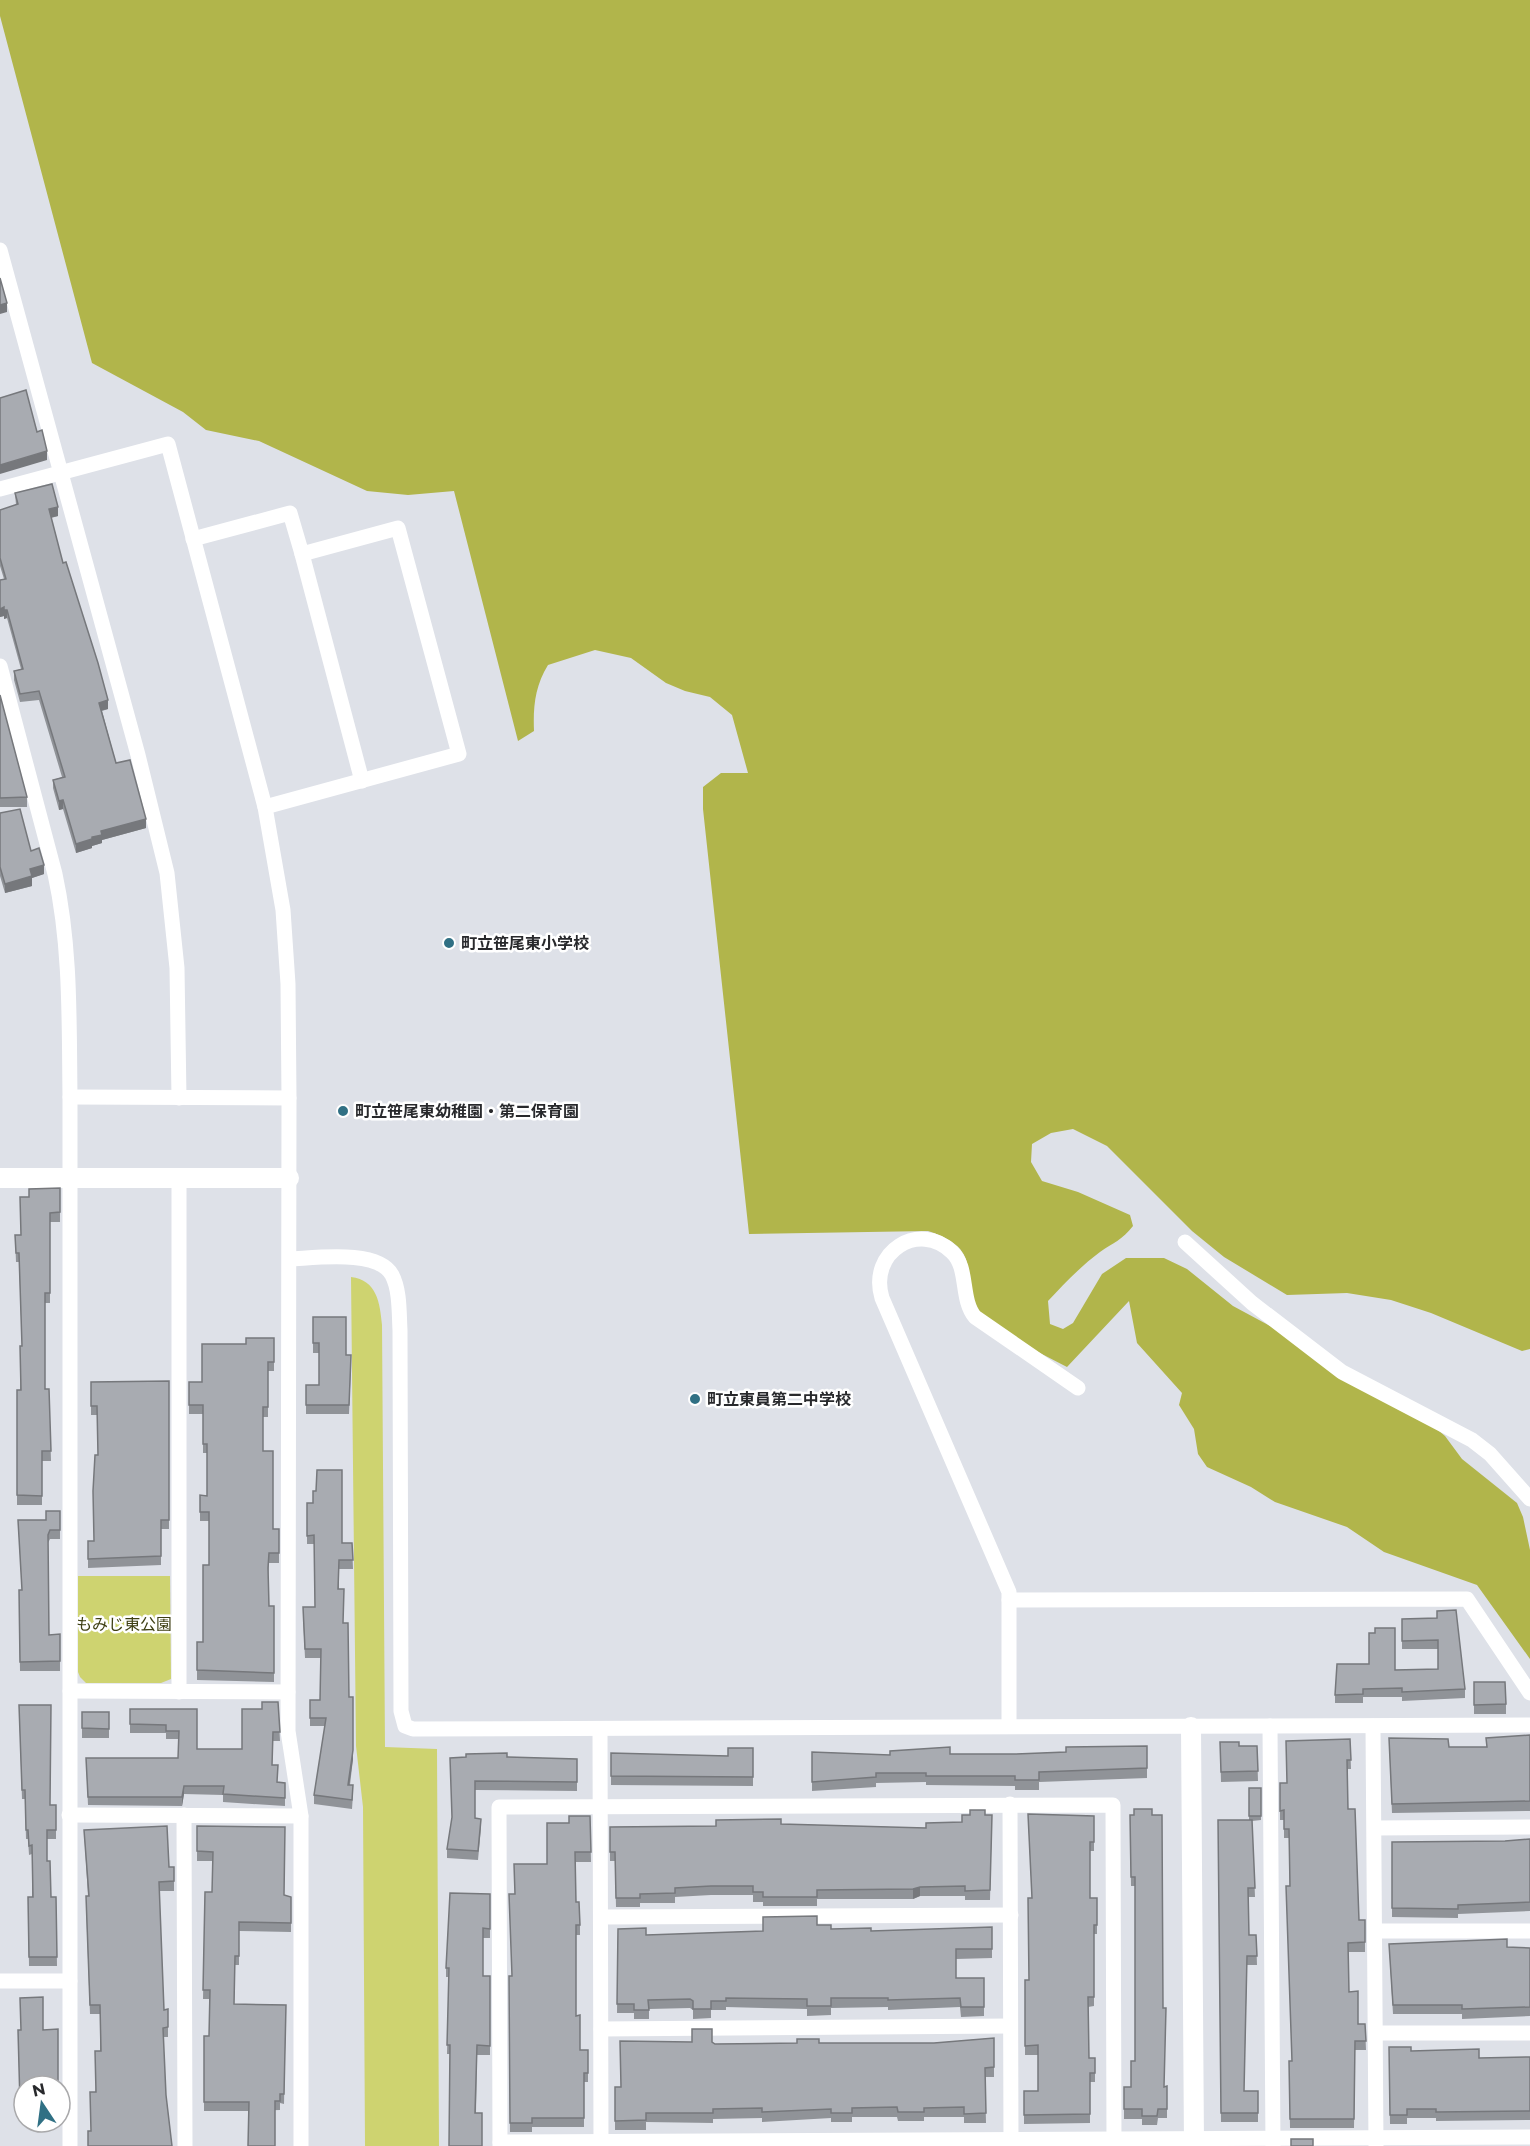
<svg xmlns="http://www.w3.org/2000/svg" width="1530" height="2146" font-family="Montserrat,'Noto Sans JP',sans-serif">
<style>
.green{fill:#ced370}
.forest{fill:#b1b54b}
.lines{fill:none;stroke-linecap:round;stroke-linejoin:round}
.minor{stroke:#fff;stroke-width:15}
.tertiary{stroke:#fff;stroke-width:20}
.wall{fill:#909398}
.shaded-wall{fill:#76787c}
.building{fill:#a8abb1;stroke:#76787c;stroke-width:1.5}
.poi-dot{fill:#307084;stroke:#fff;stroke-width:2}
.labels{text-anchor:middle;stroke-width:5;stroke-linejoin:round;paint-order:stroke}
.poi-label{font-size:16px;font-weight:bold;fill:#28292c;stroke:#fff;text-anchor:start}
.park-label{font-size:16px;fill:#3e3f13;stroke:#fff}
</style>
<rect width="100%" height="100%" fill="#dee1e8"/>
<g class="green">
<path d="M351,1277C377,1280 380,1303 382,1325L385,1747L437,1749L439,2146H365L363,1807L356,1746Z"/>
<polygon points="78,1576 170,1576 171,1679 161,1683 86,1683 80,1677 78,1672"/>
</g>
<path class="forest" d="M0,0H1530V1349L1522,1351L1431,1313L1391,1300L1347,1293L1287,1295L1224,1257L1192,1231L1107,1146L1073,1129L1051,1133L1032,1144L1031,1162L1042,1181L1078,1192L1130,1215L1133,1226C1122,1240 1113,1243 1100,1252C1081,1266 1064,1284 1048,1301L1050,1324L1063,1329L1073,1323L1102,1274L1126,1258H1164L1187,1269L1233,1306L1396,1394L1445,1436L1462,1459L1517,1503L1523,1517L1530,1550V1659L1477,1585L1384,1552L1347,1527L1275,1502L1251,1487L1207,1467L1198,1454L1194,1429L1179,1405L1182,1393L1137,1343L1129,1301L1067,1367L1036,1351L980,1314C958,1274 986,1250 928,1231L749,1234L703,809V787L721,773H748L732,715L710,697L685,691L666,683L631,658L595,650L548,665C535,686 533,707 534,731L518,741L454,491L408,495L367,491L259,441L206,430L183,412L92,363L0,16Z"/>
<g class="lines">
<g class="minor">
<polyline points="0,250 138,755 167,873 177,968 179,1098"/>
<polyline points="0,489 168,444 265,807 283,910 288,984 289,1098 288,1731 301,1816 301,2146"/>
<polyline points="193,539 290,513 302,554 398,528 459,754 265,807"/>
<polyline points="302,554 362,781"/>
<path d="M0,666L55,874C71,947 69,1023 70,1097V2146"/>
<polyline points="70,1097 289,1098"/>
<polyline points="1185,1242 1252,1303 1342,1372 1472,1440 1490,1454 1530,1499"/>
<path d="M290,1259C315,1258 378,1249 392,1275C400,1290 399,1313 400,1330L401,1711L405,1726L413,1729L1530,1725"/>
<polyline points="1009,1600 1467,1599 1530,1693"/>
<polyline points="70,1691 288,1692"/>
<polyline points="179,1692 179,1178"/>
<path d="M1009,1726V1592L882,1298C868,1252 919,1220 952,1252C969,1268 960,1299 975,1317L1078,1388"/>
<polyline points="1270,1726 1273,2146"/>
<polyline points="1373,1726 1376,2146"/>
<polyline points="600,1729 601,2146"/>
<polyline points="1010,1804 1011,2146"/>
<polyline points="69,1815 301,1816"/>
<polyline points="184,1815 185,2146"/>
<polyline points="1375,1828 1530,1827"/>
<polyline points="601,1917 1011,1915"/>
<polyline points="1375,1931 1530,1931"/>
<polyline points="0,1981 70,1981"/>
<polyline points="601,2029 1010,2026"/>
<polyline points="1376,2033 1530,2033"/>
<polyline points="500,2142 1530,2137"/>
<polyline points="500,2146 499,1807 1113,1805 1114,2146"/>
</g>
<g class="tertiary">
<polyline points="0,1178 289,1178"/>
<polyline points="1191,1727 1194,2146"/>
</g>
</g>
<g class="wall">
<polygon points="15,493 58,516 51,518 63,563 108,709 102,711 116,763 146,828 102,840 102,843 92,846 92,848 76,853 63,809 59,810 53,788 53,780 62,777 39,700 20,702 14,680 14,671 21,669 7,618 4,619 4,616 0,617 4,579 0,566 0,510 16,505"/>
<polygon points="0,695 27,797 27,807 0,807"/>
<polygon points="0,813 31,851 44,874 32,878 32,886 5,893 0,876"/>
<polygon points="60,1188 60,1222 50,1222 50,1303 45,1303 45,1389 49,1389 51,1461 42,1461 42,1505 17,1505 17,1390 20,1390 22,1346 19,1262 16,1262 15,1235 21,1235 29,1197"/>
<polygon points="313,1317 346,1355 351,1364 349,1414 306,1414 306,1385 319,1385 319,1353 313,1353"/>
<polygon points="274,1338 274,1371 268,1371 268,1417 263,1417 263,1451 273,1529 279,1529 279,1563 269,1563 268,1577 269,1606 274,1606 274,1682 197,1680 197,1642 203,1642 209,1565 209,1521 200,1521 200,1495 207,1496 207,1453 203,1453 203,1414 189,1414 189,1382 202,1382 246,1344"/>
<polygon points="169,1381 169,1529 161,1529 161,1565 88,1568 88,1541 94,1541 98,1455 97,1415 91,1415 91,1382"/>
<polygon points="307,1503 342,1543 352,1543 353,1569 339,1569 339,1589 343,1623 353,1759 350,1785 353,1794 352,1809 314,1804 314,1795 325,1726 310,1726 310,1700 320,1700 321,1658 305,1658 303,1615 315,1607 314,1544 307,1544"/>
<polygon points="60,1511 60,1539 50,1539 48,1543 49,1635 60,1634 60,1671 20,1671 19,1590 22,1590 18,1520 46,1520"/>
<polygon points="1437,1618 1465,1689 1465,1698 1402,1701 1402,1697 1363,1697 1363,1703 1335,1703 1335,1695 1369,1664 1375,1633 1395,1670 1438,1669 1438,1649 1402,1649 1402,1619"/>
<polygon points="1474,1682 1506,1704 1506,1714 1474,1714"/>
<polygon points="278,1702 280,1741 273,1741 272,1765 277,1782 285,1783 285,1806 223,1802 223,1795 184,1794 182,1806 88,1805 86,1758 178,1758 179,1739 166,1739 166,1733 130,1733 130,1709 197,1709 197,1749 242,1749 262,1709"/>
<polygon points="19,1705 50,1805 56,1805 56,1839 47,1839 47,1861 51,1897 56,1897 57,1966 29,1966 28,1897 32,1897 32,1854 29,1855 28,1839 26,1839 25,1799 22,1799"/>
<polygon points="109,1712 109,1738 82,1738 82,1728"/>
<polygon points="1530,1735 1530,1811 1392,1813 1389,1738 1449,1747 1487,1747"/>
<polygon points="1350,1739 1351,1769 1348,1769 1348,1809 1359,1920 1365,1920 1365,1952 1348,1952 1349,1992 1358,2024 1365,2024 1366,2050 1355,2050 1354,2128 1290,2128 1289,2061 1292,2061 1289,1838 1284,1838 1284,1820 1280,1820 1280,1783 1287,1783"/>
<polygon points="1220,1742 1239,1746 1257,1746 1258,1781 1221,1782"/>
<polygon points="1147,1746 1147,1778 1039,1782 1039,1790 1015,1790 1015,1786 926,1785 926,1782 876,1783 876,1787 812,1791 812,1752 890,1755 1015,1754 1066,1752"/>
<polygon points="753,1748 753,1786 611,1785 611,1753 728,1756"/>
<polygon points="466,1757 507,1757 577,1759 577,1791 475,1790 475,1818 481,1828 478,1860 447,1858 447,1849"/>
<polygon points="1249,1788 1261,1788 1261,1820 1252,1821 1255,1897 1248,1897 1249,1935 1256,1935 1257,1965 1247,1965 1244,2091 1258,2091 1258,2122 1221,2122 1218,1820 1249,1820"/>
<polygon points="1028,1814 1094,1816 1094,1851 1090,1851 1090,1898 1097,1898 1097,1934 1094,1934 1094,2006 1088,2007 1089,2058 1095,2058 1095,2082 1090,2082 1090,2123 1024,2124 1024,2091 1038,2091 1038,2055 1025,2055 1025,1980 1029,1980 1032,1898"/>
<polygon points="985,1815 992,1815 990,1900 965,1900 965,1896 920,1896 913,1899 817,1899 817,1906 763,1906 763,1902 753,1902 753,1895 711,1895 675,1897 675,1903 640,1903 640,1907 616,1907 615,1861 610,1861 610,1827 716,1826 781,1824 926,1828 962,1822"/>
<polygon points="1130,1815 1163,2008 1164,2087 1167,2086 1167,2118 1158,2118 1157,2125 1142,2125 1142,2119 1124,2119 1124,2087 1131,2087 1135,2061 1135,1886 1131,1886"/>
<polygon points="590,1816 591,1862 575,1862 576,1902 580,1925 580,1935 576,1935 576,2016 580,2050 588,2050 588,2082 584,2082 584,2127 532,2127 532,2132 510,2132 509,1976 512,1976 515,1894 547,1864 569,1823"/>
<polygon points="197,1826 284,1895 291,1897 291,1932 239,1931 239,1965 235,1965 234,2004 286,2005 284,2104 280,2103 280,2110 249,2111 204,2111 204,2036 209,2036 209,1999 203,1999 205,1892 212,1892 213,1861 197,1861"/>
<polygon points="84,1830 169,1867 174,1867 174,1891 159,1891 164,2010 168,2027 168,2037 163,2037 166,2095 91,2131 100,2051 100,2014 90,2014 86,1905 88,1896"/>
<polygon points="1530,1839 1530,1911 1458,1914 1458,1918 1392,1917 1392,1842 1505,1841"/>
<polygon points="490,1894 490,1938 483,1938 483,1976 490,1976 490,2055 477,2055 476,2113 482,2146 450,2054 447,2054 449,1977 446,1977 446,1968"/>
<polygon points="817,1925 831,1929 871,1931 992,1927 992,1958 956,1959 956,1978 984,1978 984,2016 961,2017 960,2007 888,2010 888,2007 831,2008 831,2015 807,2016 807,2009 726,2007 726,2010 711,2010 711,2018 693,2019 693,2010 690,2008 649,2009 649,2019 634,2019 634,2013 617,2013 618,1929 646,1935 763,1931"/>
<polygon points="1389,1944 1530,1948 1530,2016 1462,2019 1462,2014 1393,2014"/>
<polygon points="18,2030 24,2086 24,2113 20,2113"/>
<polygon points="994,2038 994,2077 985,2077 986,2123 964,2123 964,2117 924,2117 924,2121 898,2121 897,2117 852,2117 852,2122 831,2122 831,2118 762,2122 762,2118 713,2119 713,2123 646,2122 646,2130 615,2130 615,2087 621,2087 712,2042 715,2044 934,2043"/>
<polygon points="1389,2047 1411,2051 1479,2058 1530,2057 1530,2120 1436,2121 1436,2118 1407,2118 1407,2124 1390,2124"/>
</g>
<g class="shaded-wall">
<polygon points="7,303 7,312 0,314 0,305"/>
<polygon points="47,451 47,460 0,474 0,465"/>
<polygon points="58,507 58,516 49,518 49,509"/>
<polygon points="4,607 4,616 0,617 0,609"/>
<polygon points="4,610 7,610 7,618 4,619"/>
<polygon points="108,700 108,709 99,711 99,703"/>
<polygon points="63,800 63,809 59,810 59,801"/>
<polygon points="146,819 146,828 102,840 102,843 92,846 92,848 76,853 76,844 92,837 101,831"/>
<polygon points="44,865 44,874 32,878 32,886 5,893 5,884 30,869"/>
<polygon points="353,1750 353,1759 348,1793 348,1785"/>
<polygon points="184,1786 184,1794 182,1806 182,1797"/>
<polygon points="920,1887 920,1896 913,1899 913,1889"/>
</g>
<g class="building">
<polygon points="0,278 7,303 0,305"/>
<polygon points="26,390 37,432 42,430 47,451 0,465 0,398"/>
<polygon points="52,484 58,507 49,509 63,563 66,562 98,663 108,700 99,703 116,763 130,760 146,819 101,831 102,835 92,837 92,839 76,844 63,800 59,801 53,780 65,777 39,691 20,694 14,671 23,669 7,610 4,610 4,607 0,609 0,580 6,579 0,558 0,510 18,504 15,493"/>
<polygon points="0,695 27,797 0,798"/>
<polygon points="20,809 31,851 39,848 44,865 30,869 32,876 5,884 0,867 0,813"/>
<polygon points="60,1188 60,1212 50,1213 50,1293 45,1293 45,1389 49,1389 51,1451 42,1451 42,1496 17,1495 17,1390 21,1390 20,1346 22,1346 19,1253 16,1253 15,1235 21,1235 20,1197 29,1197 29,1189"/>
<polygon points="313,1317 346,1317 346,1355 351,1355 349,1405 306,1405 306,1385 319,1385 319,1343 313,1343"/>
<polygon points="246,1338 274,1338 274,1362 268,1362 268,1407 263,1407 263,1451 273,1451 273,1529 279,1529 279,1553 269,1553 268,1568 269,1606 274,1606 274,1673 197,1670 197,1642 203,1642 203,1565 209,1565 209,1512 200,1512 200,1495 207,1496 207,1444 203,1444 203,1405 189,1405 189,1382 202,1382 202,1344 246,1344"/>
<polygon points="169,1381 169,1520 161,1520 161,1556 88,1559 88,1541 94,1541 93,1491 95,1455 98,1455 97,1406 91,1406 91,1382"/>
<polygon points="317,1470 342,1470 342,1543 352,1543 353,1560 339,1560 338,1589 344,1589 343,1623 348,1623 349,1697 353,1697 353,1750 348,1785 353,1785 352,1800 314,1795 326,1718 310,1718 310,1700 320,1700 321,1649 305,1649 303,1607 315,1607 314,1535 307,1536 307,1503 313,1503 313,1491 316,1491"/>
<polygon points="46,1511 60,1511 60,1530 50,1530 48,1535 49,1635 60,1634 60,1661 20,1662 19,1590 22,1590 18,1520 46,1520"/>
<polygon points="1456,1610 1465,1689 1402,1692 1402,1688 1363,1689 1363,1694 1335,1695 1337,1664 1369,1664 1369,1633 1375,1633 1375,1628 1395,1628 1395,1670 1438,1669 1438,1640 1402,1641 1402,1619 1437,1618 1437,1611"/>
<polygon points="1474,1682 1505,1682 1506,1704 1474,1705"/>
<polygon points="262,1702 278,1702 280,1732 273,1732 272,1765 278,1765 277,1782 285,1783 285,1798 223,1794 224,1786 184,1786 182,1797 88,1797 86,1758 178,1758 179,1731 166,1731 166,1725 130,1724 130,1709 197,1709 197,1749 242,1749 242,1709 262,1709"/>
<polygon points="19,1705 51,1705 50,1805 56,1805 56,1830 47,1830 47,1861 50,1861 51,1897 56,1897 57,1957 29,1957 28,1897 33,1897 32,1845 29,1846 28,1830 26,1830 25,1790 22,1790"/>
<polygon points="82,1712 109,1712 109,1729 82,1728"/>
<polygon points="1530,1735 1530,1801 1392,1804 1389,1738 1448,1739 1449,1747 1487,1747 1486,1738"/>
<polygon points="1350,1739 1351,1760 1347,1760 1348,1809 1355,1809 1359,1920 1365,1920 1365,1942 1348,1943 1349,1992 1358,1991 1358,2024 1365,2024 1366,2041 1355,2041 1354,2119 1290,2119 1289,2061 1292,2061 1286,1886 1290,1886 1289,1829 1284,1829 1284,1810 1280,1811 1280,1783 1287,1783 1286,1741"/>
<polygon points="1220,1742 1239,1742 1239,1746 1257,1746 1258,1771 1221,1772"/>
<polygon points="1147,1746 1147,1768 1039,1772 1039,1780 1015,1780 1015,1776 926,1776 926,1773 876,1773 876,1777 812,1782 812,1752 890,1755 890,1751 950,1747 950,1754 1015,1754 1066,1752 1066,1747"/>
<polygon points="728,1748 753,1748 753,1777 611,1776 611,1753 728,1756"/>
<polygon points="507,1753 507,1757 577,1759 577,1782 475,1781 475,1818 481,1819 478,1851 447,1849 452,1817 450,1758 466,1757 466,1754"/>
<rect x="1249" y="1788" width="12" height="28"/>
<polygon points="1134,1809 1152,1809 1152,1815 1162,1815 1163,2008 1166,2008 1164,2087 1167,2086 1167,2109 1158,2109 1157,2116 1142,2116 1142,2109 1124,2109 1124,2087 1131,2087 1131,2061 1135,2061 1135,1877 1131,1877 1130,1815 1134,1815"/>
<polygon points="970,1810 985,1810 985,1815 992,1815 990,1890 965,1891 965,1886 920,1887 913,1889 817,1890 817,1897 763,1897 763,1892 753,1892 753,1886 711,1886 675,1888 675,1893 640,1894 640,1898 616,1898 615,1852 610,1852 610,1827 716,1826 716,1820 781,1819 781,1824 926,1828 926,1823 962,1822 962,1815 970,1815"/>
<polygon points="1028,1814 1094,1816 1094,1842 1090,1842 1090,1898 1097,1898 1097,1925 1094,1925 1094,1997 1088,1997 1089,2058 1095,2058 1095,2073 1090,2073 1090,2114 1024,2115 1024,2091 1038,2091 1038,2045 1025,2046 1025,1980 1029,1980 1028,1898 1032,1898"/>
<polygon points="569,1816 590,1816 591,1852 575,1852 576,1902 579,1902 580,1925 576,1925 576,2016 580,2015 580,2050 588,2050 588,2073 584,2073 584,2118 532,2118 532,2123 510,2123 509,1976 512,1976 509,1894 515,1894 514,1864 547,1864 547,1823 569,1823"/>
<polygon points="1218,1820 1252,1820 1255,1888 1248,1888 1249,1935 1256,1935 1257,1956 1247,1956 1244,2091 1258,2091 1258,2113 1221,2113"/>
<polygon points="167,1826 169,1867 174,1867 174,1881 159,1882 164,2010 168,2009 168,2027 163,2028 166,2095 172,2146 88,2146 88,2131 91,2131 90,2092 96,2092 95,2051 101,2051 100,2005 90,2005 86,1896 89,1896 84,1830"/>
<polygon points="197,1826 285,1827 284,1895 291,1897 291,1923 239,1922 239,1956 235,1956 234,2004 286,2005 284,2094 280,2094 280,2101 275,2101 275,2146 248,2146 249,2102 204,2102 204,2036 209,2036 210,1990 203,1990 205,1892 212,1892 213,1852 197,1851"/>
<polygon points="1530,1839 1530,1902 1458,1905 1458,1909 1392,1908 1392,1842 1505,1841"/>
<polygon points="450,1893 490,1894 490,1929 483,1928 483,1976 490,1976 490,2046 477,2045 475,2113 482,2113 482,2146 449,2146 450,2045 447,2045 449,1968 446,1968"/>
<polygon points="817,1916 817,1925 831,1925 831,1929 871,1928 871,1931 992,1927 992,1949 956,1949 956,1978 984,1978 984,2007 961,2007 960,1998 888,2000 888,1998 831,1998 831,2006 807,2006 807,1999 726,1998 726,2001 711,2001 711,2009 693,2009 693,2001 690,1999 648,2000 649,2010 634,2010 634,2004 617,2004 618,1929 646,1928 646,1935 763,1931 763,1917"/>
<polygon points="1507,1939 1507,1947 1530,1948 1530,2007 1462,2009 1462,2005 1393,2005 1389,1944"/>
<polygon points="43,1997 43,2030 58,2029 58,2086 24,2086 24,2104 20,2104 18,2030 21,2030 20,1998"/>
<polygon points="692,2029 712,2029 712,2042 715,2044 797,2043 797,2039 819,2039 819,2043 934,2043 994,2038 994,2067 985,2068 986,2113 964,2114 964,2107 924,2108 924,2112 898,2112 897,2107 852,2108 852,2113 831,2113 831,2109 762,2112 762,2108 713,2109 713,2113 646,2113 646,2120 615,2121 615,2087 621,2087 620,2041 692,2042"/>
<polygon points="1389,2047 1411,2047 1411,2051 1479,2049 1479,2058 1530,2057 1530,2111 1436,2112 1436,2109 1407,2109 1407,2115 1390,2115"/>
<rect x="1291" y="2139" width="22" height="7"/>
</g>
<g class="poi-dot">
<circle cx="449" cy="943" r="6"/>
<circle cx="343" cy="1111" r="6"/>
<circle cx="695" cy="1399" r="6"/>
</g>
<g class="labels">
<g class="poi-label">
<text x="461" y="949">町立笹尾東小学校</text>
<text x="355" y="1117">町立笹尾東幼稚園・第二保育園</text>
<text x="707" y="1405">町立東員第二中学校</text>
</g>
<g class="park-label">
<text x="124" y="1630">もみじ東公園</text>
</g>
</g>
<g transform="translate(42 2104) rotate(347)"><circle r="28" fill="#ffffff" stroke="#a9a9ab" stroke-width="1.5"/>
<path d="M0-4.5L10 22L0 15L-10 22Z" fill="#307084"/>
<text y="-9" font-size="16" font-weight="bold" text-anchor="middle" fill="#28292c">N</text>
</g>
</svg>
